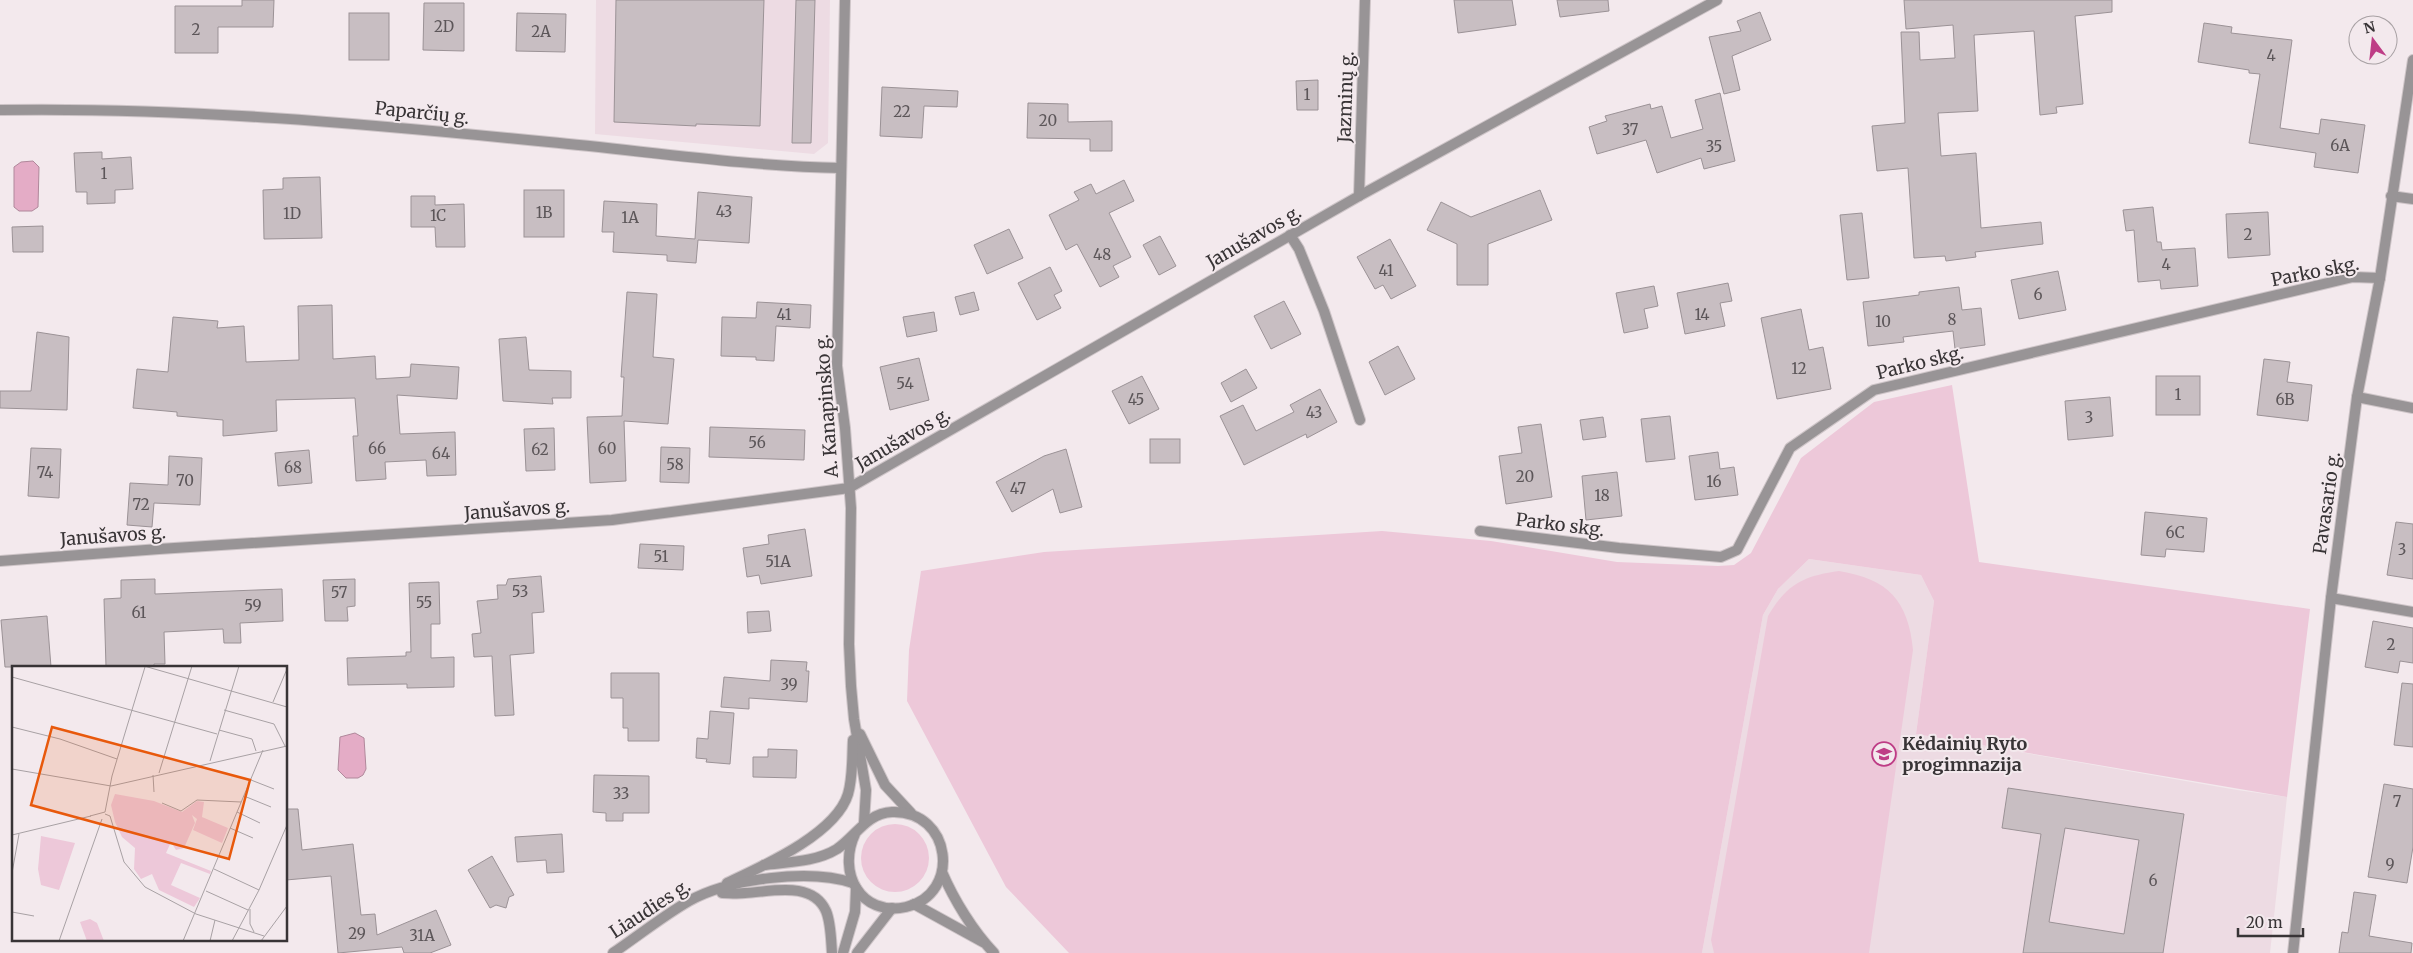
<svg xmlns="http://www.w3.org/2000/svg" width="2413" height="953" font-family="Merriweather,serif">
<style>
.built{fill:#eddbe3}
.green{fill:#edc8d9}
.water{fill:#e4acc6;stroke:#b0889b}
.building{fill:#c8bec2;stroke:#9b9296;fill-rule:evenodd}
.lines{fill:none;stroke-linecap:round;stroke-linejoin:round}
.street-casing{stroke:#cec5c8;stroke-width:12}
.street{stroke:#989496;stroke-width:10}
.labels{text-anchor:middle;stroke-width:4;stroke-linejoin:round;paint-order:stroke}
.number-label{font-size:15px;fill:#5c5659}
.street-label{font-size:18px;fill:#383436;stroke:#f3e9ed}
.poi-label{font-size:18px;font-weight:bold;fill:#383436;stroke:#f3e9ed;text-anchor:start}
.inset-road{fill:none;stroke:#a8a1a4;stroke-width:1}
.view{fill:#e8590c;fill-opacity:0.15;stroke:#e8590c;stroke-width:2.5}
.inset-edge{fill:none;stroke:#383436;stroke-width:2.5}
</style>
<rect width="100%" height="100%" fill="#f3e9ed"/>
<g class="built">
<polygon points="596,0 830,0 828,143 814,154 595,134"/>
<polygon points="1809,559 1921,575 1934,601 1916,734 2237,790 2287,797 2270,953 1702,953 1763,615 1778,589"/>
</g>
<g class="green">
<polygon points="1952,385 1979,562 2310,609 2287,797 1916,734 1934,601 1921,575 1809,559 1778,589 1763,615 1702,953 1069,953 1006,887 907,701 909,650 921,571 1044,552 1382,531 1491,541 1617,562 1718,566 1734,565 1751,553 1801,458 1874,402"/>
<path d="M1839,571C1888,579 1908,600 1913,650L1869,953H1714L1711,940L1768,616C1787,584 1803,576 1839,571Z"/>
<circle cx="895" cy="858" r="34"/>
</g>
<g class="water">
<polygon points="33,161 39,167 38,207 32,211 19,211 14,207 14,167 21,162"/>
<polygon points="355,733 364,738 366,769 363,775 358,778 346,778 338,770 340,737"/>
</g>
<g class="building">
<polygon points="242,0 274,0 273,27 218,27 218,53 175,53 175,6 242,6"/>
<polygon points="616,0 764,0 760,126 696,124 696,126 614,122"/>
<polygon points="796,0 815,0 811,143 792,143"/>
<polygon points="1454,0 1512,0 1516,25 1458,33"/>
<polygon points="1557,0 1608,0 1609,11 1560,17"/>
<polygon points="1904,0 2112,0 2112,12 2075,16 2083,104 2056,107 2057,113 2040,115 2034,31 1974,35 1978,111 1938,113 1941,156 1976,153 1981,228 2041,222 2043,244 1975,252 1976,257 1946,261 1945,256 1914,258 1908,168 1877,171 1872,126 1905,123 1901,32 1919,32 1920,60 1955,58 1953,25 1906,29"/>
<polygon points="424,3 464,3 464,51 423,50"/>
<polygon points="1760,12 1771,40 1732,56 1740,90 1724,94 1709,37 1741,31 1737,21"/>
<rect x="349" y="13" width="40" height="47"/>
<polygon points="517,13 566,14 565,52 516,51"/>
<polygon points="2204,23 2232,27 2231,33 2292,40 2280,128 2319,134 2321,119 2365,125 2358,173 2314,167 2316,153 2249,143 2260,74 2249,73 2249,70 2198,62"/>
<polygon points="1318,80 1318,110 1297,110 1296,81"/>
<polygon points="882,87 958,91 957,107 924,106 922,138 880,136"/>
<polygon points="1720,93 1735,161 1704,169 1701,158 1657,173 1646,140 1597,154 1589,127 1607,121 1605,116 1650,104 1651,109 1662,106 1671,138 1703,129 1695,100"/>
<polygon points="1028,103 1068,104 1068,122 1112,121 1112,151 1090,151 1090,139 1027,138"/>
<polygon points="102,152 102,159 131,157 133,189 115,190 115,203 87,204 87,192 76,192 74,153"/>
<polygon points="320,177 322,238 264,239 263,190 283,189 283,178"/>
<polygon points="1124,180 1134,201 1109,213 1131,257 1113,266 1119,277 1100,287 1077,244 1066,250 1049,215 1079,200 1074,192 1091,184 1096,194"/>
<rect x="524" y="190" width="40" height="47"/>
<polygon points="1540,190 1552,220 1488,244 1488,285 1457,285 1457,244 1427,230 1441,202 1471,217"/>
<polygon points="698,192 752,197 749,243 698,240 696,263 667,261 667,255 613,252 614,232 602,232 604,201 657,204 656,236 695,239"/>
<polygon points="411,196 435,196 435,205 464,204 465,247 436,247 435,227 411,227"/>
<polygon points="2153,207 2157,242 2161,242 2162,250 2195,248 2198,286 2161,289 2160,280 2138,282 2134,230 2126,231 2123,210"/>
<polygon points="2268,212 2270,255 2228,258 2226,214"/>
<polygon points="1862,213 1869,278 1847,280 1840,215"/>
<polygon points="43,226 43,252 13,252 12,227"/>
<polygon points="1009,229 1023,258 987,274 974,245"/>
<polygon points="1160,236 1176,266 1159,275 1143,245"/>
<polygon points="1390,239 1416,286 1391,299 1383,285 1375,289 1357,257"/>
<polygon points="1050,267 1062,291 1054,295 1061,308 1037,320 1018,283"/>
<polygon points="2058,271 2066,310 2019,319 2011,280"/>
<polygon points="1728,283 1732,301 1720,303 1725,326 1685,334 1677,293"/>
<polygon points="1654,286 1658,306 1644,309 1648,328 1624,333 1616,293"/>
<polygon points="1959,287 1962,310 1981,308 1985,345 1955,349 1953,331 1903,337 1904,342 1868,346 1863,302 1919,295 1919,292"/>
<polygon points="627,292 657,294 653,357 674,359 668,424 624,421 626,481 590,483 587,417 622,416 624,377 621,377"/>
<polygon points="974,292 979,310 960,315 955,297"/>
<polygon points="1284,301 1301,334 1271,349 1254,316"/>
<polygon points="757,302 811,305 810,328 776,326 774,361 756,360 756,357 721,356 722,317 756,318"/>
<polygon points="332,305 333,359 375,356 376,379 410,377 411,364 459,367 457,399 397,395 400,434 455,432 456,475 427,476 426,460 385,462 386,479 356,481 353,436 358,436 355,398 276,400 277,431 223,436 223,420 177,416 177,412 133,408 137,369 168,372 173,317 218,321 217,328 244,326 246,362 299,360 298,306"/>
<polygon points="1801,309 1809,350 1823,347 1831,389 1777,399 1761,318"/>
<polygon points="934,312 937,331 907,337 903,317"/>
<polygon points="37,332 69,337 67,410 0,408 0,391 31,391"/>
<polygon points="526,337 529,370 571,371 571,398 552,398 553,404 503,401 499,339"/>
<polygon points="1398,346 1415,379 1385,395 1369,362"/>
<polygon points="919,358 929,400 890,410 880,367"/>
<polygon points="2264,359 2290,362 2287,382 2312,385 2308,421 2257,415"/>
<polygon points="1246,369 1257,388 1231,402 1221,383"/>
<polygon points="1142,376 1159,409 1129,424 1112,391"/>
<rect x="2156" y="376" width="44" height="39"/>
<polygon points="1320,389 1337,422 1307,438 1306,434 1244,465 1220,416 1243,405 1256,431 1294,412 1290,405"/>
<polygon points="2110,397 2113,436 2068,440 2065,401"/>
<polygon points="1670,416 1675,459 1646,462 1641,419"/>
<polygon points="1603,417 1606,437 1583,440 1580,420"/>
<polygon points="1541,424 1552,497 1506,504 1499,456 1522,453 1518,427"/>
<polygon points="710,427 805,430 804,460 709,457"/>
<polygon points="554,428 555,470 526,471 524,429"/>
<rect x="1150" y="439" width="30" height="24"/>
<polygon points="661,447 690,448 689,483 660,482"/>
<polygon points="31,448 61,449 59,498 28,496"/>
<polygon points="1066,449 1082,507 1060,513 1053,489 1012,512 996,482 1044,456"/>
<polygon points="309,450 312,483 278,486 275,453"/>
<polygon points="1718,452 1720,469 1734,467 1738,495 1695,500 1689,456"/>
<polygon points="169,456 202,458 200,505 154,503 152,527 127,525 130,483 168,485"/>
<polygon points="1617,472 1622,516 1586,520 1582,476"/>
<polygon points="2145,512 2207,518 2204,552 2166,549 2165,557 2141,555"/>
<polygon points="2396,522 2413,524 2413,579 2387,575"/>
<polygon points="805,529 812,576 761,584 759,575 747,577 743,548 769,544 768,535"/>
<polygon points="640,544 684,546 683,570 638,568"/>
<polygon points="541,576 544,612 532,613 534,653 510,655 514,715 495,716 492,656 474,657 472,634 481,633 477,601 498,599 497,585 506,585 508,579"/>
<polygon points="155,579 155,594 282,589 283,621 240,623 241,643 224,643 223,629 164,632 165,664 154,664 154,667 106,667 104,599 121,598 121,580"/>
<polygon points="355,579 355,606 347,607 348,621 325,621 323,580"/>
<polygon points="439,582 440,624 431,624 431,658 454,657 454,687 407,688 407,684 348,685 347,658 406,656 406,652 411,652 409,583"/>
<polygon points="769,611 771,631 748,633 747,612"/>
<polygon points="47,616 51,667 5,667 1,620"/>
<polygon points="2373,621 2413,628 2413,663 2400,661 2398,673 2365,667"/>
<polygon points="771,660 807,662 806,671 809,671 807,702 749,698 749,709 721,707 724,677 770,681"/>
<polygon points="611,673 659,673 659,741 628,741 628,728 623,728 623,698 611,698"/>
<polygon points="2402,683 2413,684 2413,747 2394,745"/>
<polygon points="710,711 734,713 730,764 706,762 707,759 696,758 697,738 708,739"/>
<polygon points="768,749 797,750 796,778 753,777 753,757 768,757"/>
<polygon points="594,775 649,776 649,813 623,813 623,821 606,821 606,813 593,812"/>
<polygon points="2384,784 2413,789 2413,847 2407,883 2368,877"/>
<path d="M2008,788L2184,814L2163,953H2023L2041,834L2002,828ZM2065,828L2139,840L2124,934L2049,922Z"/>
<polygon points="286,809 298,809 302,850 353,844 361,915 375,914 377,935 436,910 451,945 430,953 404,953 402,947 338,953 331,876 286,880"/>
<polygon points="562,834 564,872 547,873 546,860 517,862 515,837"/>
<polygon points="492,856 514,895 509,897 506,908 496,905 490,908 468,870"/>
<polygon points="2354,892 2376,895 2369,936 2412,943 2411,953 2339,953 2342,932 2348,933"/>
</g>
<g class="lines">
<g class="street-casing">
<g id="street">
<polyline points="845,0 837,366 845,428 851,508 849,644 851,686 854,719 866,790 864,823"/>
<path d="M0,110C184,107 367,124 549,142C646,151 743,166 841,168"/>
<polyline points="1359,196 1365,0"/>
<polyline points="2391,196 2413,199"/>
<polyline points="1290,235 1299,249 1324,311 1360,420"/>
<polyline points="2357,397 2413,408"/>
<polyline points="1480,531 1619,548 1721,557 1737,550 1790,448 1874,390 2353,277 2380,278"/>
<polyline points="0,561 159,549 612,520 849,488 1359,196 1717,0"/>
<polyline points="2331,598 2413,612"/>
<polyline points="860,734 885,785 911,813"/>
<path d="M764,865C788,862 816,862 837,849C856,836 867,813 892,812C952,810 962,894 906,907C860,917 837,872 855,834"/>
<path d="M942,872C954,900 973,931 994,953"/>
<path d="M727,883C763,866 836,834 848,794C853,777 852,757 853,740"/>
<path d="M722,893C729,893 737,894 745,893C770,892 812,880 826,911C831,923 831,940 832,953"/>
<polyline points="914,904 983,942"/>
<path d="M613,953C638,936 663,916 689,901C729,879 809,868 853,883"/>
<polyline points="843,953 855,912 856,888"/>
<polyline points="857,953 892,908"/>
<polyline points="2293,953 2331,598 2357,397 2380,278 2413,60"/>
</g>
</g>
<use href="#street" class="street"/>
</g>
<defs>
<g id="school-ring" transform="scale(1.25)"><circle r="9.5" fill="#f3e9ed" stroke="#be3d86" stroke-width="1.5"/><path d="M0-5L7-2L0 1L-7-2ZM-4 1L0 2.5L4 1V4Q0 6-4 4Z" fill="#be3d86"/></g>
</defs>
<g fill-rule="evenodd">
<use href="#school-ring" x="1884" y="754"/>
</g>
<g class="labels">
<g class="number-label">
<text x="444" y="32">2D</text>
<text x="196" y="35">2</text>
<text x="541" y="37">2A</text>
<text x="2271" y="61">4</text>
<text x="1307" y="100">1</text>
<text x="902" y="117">22</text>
<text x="1048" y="126">20</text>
<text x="1630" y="135">37</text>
<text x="2340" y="151">6A</text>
<text x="1714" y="152">35</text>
<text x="104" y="179">1</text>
<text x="724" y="217">43</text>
<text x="544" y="218">1B</text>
<text x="292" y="219">1D</text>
<text x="438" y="221">1C</text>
<text x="630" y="223">1A</text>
<text x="2248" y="240">2</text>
<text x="1102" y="260">48</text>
<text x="2166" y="270">4</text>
<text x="1386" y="276">41</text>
<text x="2038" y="300">6</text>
<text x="784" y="320">41</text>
<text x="1702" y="320">14</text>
<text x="1952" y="325">8</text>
<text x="1883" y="327">10</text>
<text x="1799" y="374">12</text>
<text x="905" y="389">54</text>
<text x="2178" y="400">1</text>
<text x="1136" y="405">45</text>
<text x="2285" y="405">6B</text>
<text x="1314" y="418">43</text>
<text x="2089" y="423">3</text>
<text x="757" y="448">56</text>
<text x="377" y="454">66</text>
<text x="607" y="454">60</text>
<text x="540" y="455">62</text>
<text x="441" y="459">64</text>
<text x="675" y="470">58</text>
<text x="293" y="473">68</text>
<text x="45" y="478">74</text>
<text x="1525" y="482">20</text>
<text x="185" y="486">70</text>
<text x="1714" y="487">16</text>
<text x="1018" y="494">47</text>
<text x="1602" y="501">18</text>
<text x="141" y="510">72</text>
<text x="2175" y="538">6C</text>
<text x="2402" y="555">3</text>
<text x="661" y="562">51</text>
<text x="778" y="567">51A</text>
<text x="520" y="597">53</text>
<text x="339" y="598">57</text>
<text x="424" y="608">55</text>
<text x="253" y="611">59</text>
<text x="139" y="618">61</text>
<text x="2391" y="650">2</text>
<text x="789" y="690">39</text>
<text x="621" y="799">33</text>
<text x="2397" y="807">7</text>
<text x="2390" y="870">9</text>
<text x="2153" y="886">6</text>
<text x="357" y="939">29</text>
<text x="422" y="941">31A</text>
</g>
<g class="street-label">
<text transform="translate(1346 97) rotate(-88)" y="6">Jazminų g.</text>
<text transform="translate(422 113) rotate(6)" y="6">Paparčių g.</text>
<text transform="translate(1254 237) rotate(-30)" y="6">Janušavos g.</text>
<text transform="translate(2315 272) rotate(-11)" y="6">Parko skg.</text>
<text transform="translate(1920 363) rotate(-14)" y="6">Parko skg.</text>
<text transform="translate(827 406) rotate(-94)" y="6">A. Kanapinsko g.</text>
<text transform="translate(903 439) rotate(-30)" y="6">Janušavos g.</text>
<text transform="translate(2327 503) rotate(-82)" y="6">Pavasario g.</text>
<text transform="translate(517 510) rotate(-4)" y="6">Janušavos g.</text>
<text transform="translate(1560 525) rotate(7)" y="6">Parko skg.</text>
<text transform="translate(113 536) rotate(-4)" y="6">Janušavos g.</text>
<text transform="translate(650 909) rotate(-33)" y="6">Liaudies g.</text>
</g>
<g class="poi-label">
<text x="1902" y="750">Kėdainių Ryto<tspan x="1902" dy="21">progimnazija</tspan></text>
</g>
</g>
<g transform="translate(12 666)">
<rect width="275" height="275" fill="#f3e9ed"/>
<path d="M103,128L142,135L170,146L185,135L192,136L190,151L216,162L210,177L181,164L185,153L180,149L183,157L172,182L164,184L159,176L154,187L199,205L198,208L169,197L159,219L188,232L182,241L147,224L140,208L129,213L122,203L123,182L110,171L103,156L99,139ZM29,170L63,177L47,224L29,219L26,203ZM78,253L85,257L92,275H75L68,256Z" fill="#edc8d9"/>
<path class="inset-road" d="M132,0L275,41M0,11L205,68M261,36L275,3M212,44L262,58L273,80M0,61L48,73L105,93M207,64L240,73L244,85M198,95L227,0M0,103L99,120L275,80M147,107L180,0M141,109L142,126M239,114L262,123M232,130L259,141M150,137L169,145L185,134L229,136M225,146L248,157M93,148L98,150L112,196L133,221L184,248L252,270M78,150L93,146L100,110L133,1M218,162L241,172M0,169L79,150M202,203L247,224M0,207L7,168M194,225L236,244M238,243V258L242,266M0,246L22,250M47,275L90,153M171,275L251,84M198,275L203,254M220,275L247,224L275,159M249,275L275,240"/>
<path class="view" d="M40,61L238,114L217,193L19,139Z"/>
<rect width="275" height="275" class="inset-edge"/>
</g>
<g transform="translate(2373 40) rotate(345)"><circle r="24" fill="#f3e9ed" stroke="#a8a1a4"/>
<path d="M0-4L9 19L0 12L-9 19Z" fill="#be3d86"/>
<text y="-8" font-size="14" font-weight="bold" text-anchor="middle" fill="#383436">N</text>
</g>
<path d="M2238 928v8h65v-8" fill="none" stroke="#383436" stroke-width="2.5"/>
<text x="2246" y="928" font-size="15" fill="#383436" stroke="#f3e9ed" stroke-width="4" paint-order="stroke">20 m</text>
</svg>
